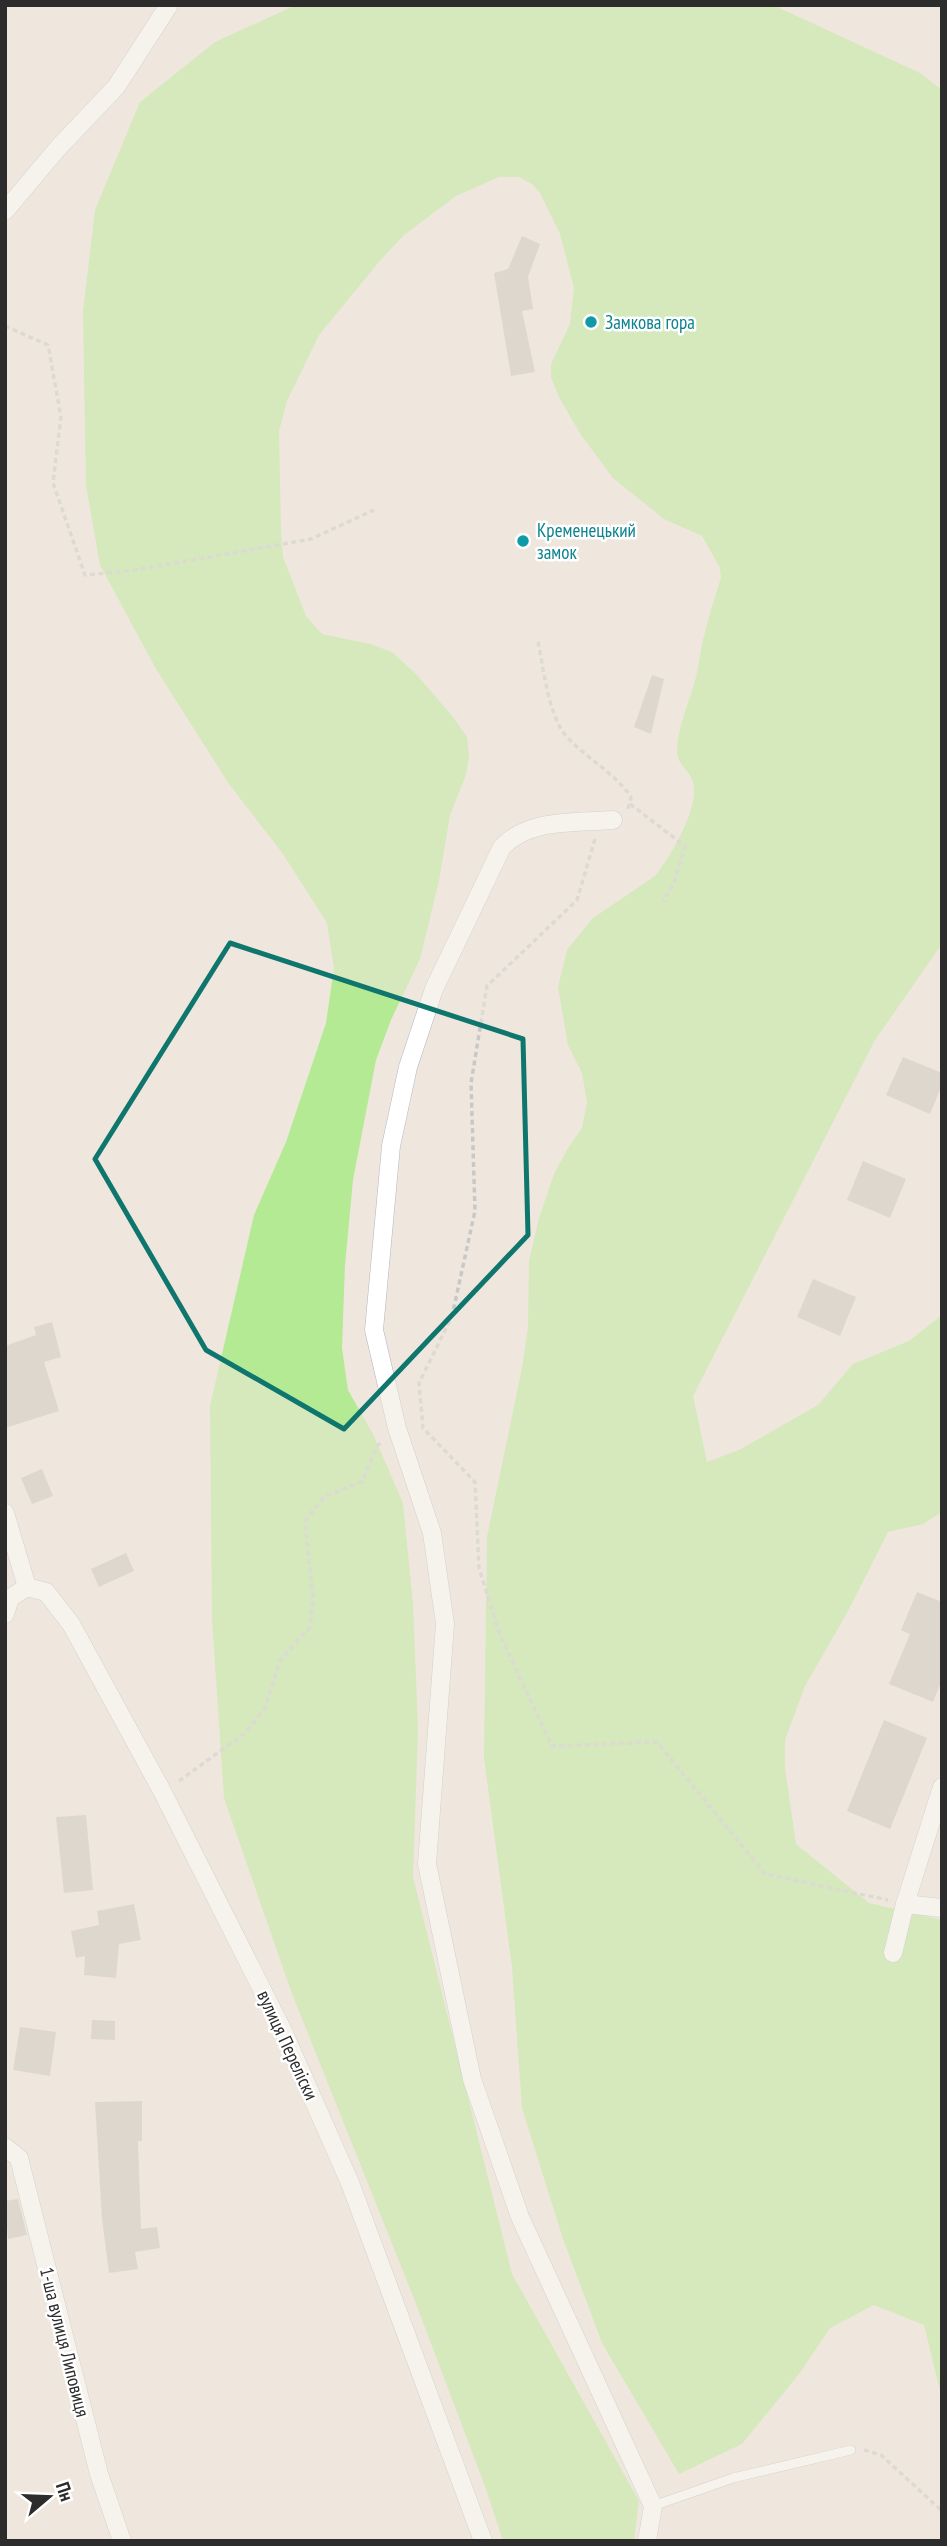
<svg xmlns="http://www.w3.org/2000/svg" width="947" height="2546" font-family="'PT Sans Narrow',sans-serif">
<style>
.green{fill:#b5ea95}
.building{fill:#cac4bd}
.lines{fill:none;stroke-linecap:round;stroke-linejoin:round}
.service-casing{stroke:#b1b5c1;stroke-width:10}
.minor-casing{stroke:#b1b5c1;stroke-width:19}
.path{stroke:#c8c8c8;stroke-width:3.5;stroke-dasharray:5 3.5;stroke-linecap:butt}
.service{stroke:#fff;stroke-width:9}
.minor{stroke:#fff;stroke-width:18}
.marked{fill:none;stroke:#0f766e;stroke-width:5;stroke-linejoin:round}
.culture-dot{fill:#0f9aa8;stroke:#fff;stroke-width:2.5}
.labels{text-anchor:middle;stroke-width:5;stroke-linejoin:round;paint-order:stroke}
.culture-label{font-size:19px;fill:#0d838f;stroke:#fff;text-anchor:start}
.street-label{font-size:19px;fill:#2c2c2c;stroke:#fff}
</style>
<rect width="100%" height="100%" fill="#efe7dd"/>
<path class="green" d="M296,5H773L920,73L942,90V944L875,1040L693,1396L707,1462L739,1450L818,1405L853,1364L909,1341L942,1315V1512L923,1524L888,1532L847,1613L805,1686L785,1740V1768L796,1844L869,1903L942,1920V2399L924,2325L874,2305L830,2328L799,2374L742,2444L679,2474L602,2343L563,2239L522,2108L512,1967L484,1758L487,1537L522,1368L528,1327L529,1261L539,1218L554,1174L568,1148L582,1128L587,1102L582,1073L568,1045L558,987L567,950L593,918L655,876C670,858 700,807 693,783C690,770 676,764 677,750C678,725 690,701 696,677C699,665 700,652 703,640C708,619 714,599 721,578L720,568L702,536L664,519L613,478L581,435L559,397L551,377V364L570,324L574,288L560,234L540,193L532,184L519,177H499L456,196L404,235L378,263L319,335L287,401L279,431L281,531L283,557L306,616L322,634L370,644L392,652L416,674L453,717L467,737L469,756L466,775L450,815L439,881L420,959L391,1020L376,1060L353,1180L345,1265L342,1348L348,1390L373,1434L403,1503L413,1604L418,1729L413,1877L512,2274L639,2501L634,2541H503L486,2489L413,2296L291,1991L224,1798L212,1619L210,1406L254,1215L286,1142L326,1023L334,968L327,923L283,854L229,784L156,669L100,565L86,485L83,312L95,210L140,102L215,42Z"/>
<g class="building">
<polygon points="522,236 540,244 528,277 533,309 522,311 535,372 511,376 494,273 508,269"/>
<polygon points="652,675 664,679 651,734 634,727"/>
<polygon points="903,1057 942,1073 942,1085 930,1114 886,1095"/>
<polygon points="863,1161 906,1179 890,1218 847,1200"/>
<polygon points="813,1279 856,1297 840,1336 797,1317"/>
<polygon points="52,1322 61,1357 44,1362 59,1411 5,1428 5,1346 36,1335 34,1327"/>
<polygon points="42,1469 53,1496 32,1504 21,1478"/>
<polygon points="126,1553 134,1571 99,1587 91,1569"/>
<polygon points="917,1592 942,1602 942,1680 933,1702 889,1684 910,1634 901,1630"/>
<polygon points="884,1720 927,1738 890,1829 847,1811"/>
<polygon points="86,1815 93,1890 64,1893 56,1817"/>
<polygon points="134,1904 141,1940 119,1944 116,1978 84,1975 85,1956 76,1958 71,1931 99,1925 97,1911"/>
<polygon points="92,2020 115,2021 115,2040 91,2039"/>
<polygon points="20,2027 56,2032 50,2076 13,2070"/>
<polygon points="142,2101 142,2141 138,2141 141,2229 157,2227 160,2248 135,2252 138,2269 109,2273 102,2219 95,2102"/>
<polygon points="18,2199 27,2235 8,2239 5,2201"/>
</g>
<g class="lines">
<g class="service-casing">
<polyline id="service" points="653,2506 733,2478 851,2450"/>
</g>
<g class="minor-casing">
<g id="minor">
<polyline points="5,211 58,148 116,87 169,5"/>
<path d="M613,820C575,823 530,818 502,847L434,989L408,1067L391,1146L374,1330L397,1428L432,1533L445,1624L427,1864L472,2079L520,2217L653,2506L647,2541"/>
<polyline points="5,1513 27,1587"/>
<polyline points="27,1587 46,1592 71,1624 162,1791 283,2031 350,2183 483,2541"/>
<polyline points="5,1614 10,1598 27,1587"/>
<polyline points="905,1904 942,1908"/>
<polyline points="893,1953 905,1904 942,1787"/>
<polyline points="5,2147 19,2158 99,2474 122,2541"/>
</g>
</g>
<g class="path">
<polyline points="5,326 48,345 61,417 53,483 85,575 135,570 311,539 374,510"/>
<path d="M538,642C544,669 548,716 567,737C587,759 614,772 631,797L628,809"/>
<polyline points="630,804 685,846 674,882 663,902"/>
<polyline points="595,839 577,900 487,986 471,1083 475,1211 452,1316 419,1383 423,1428 475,1482 479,1568 500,1635 552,1746 657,1742 765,1874 888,1900"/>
<polyline points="179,1781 245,1733 265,1708 280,1660 310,1627 313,1598 305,1521 324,1497 362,1482 377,1446 383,1441"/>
<polyline points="864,2450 881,2455 942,2511"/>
</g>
<use href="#service" class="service"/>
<use href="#minor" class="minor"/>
</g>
<path d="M0 0H947V2546H0ZM230,943L523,1039L528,1235L344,1429L206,1350L95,1159Z" fill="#efe7dd" fill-opacity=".55" fill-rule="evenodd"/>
<path class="marked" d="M230,943L523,1039L528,1235L344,1429L206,1350L95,1159Z"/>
<g class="culture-dot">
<circle cx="591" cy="322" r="7"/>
<circle cx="523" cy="541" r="7"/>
</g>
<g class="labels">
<g class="culture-label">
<text x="605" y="329">Замкова гора</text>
<text x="537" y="537">Кременецький<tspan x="537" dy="22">замок</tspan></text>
</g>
<g class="street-label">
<text transform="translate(288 2045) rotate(65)" y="7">вулиця Переліски</text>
<text transform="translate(65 2342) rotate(76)" y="7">1-ша вулиця Липовиця</text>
</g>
</g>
<rect width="947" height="2546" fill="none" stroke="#2c2c2c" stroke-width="14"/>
<g transform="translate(49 2497) rotate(71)" stroke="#ffffff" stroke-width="5" paint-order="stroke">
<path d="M0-5L12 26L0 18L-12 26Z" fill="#2c2c2c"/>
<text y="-10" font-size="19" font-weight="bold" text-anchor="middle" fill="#2c2c2c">Пн</text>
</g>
</svg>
